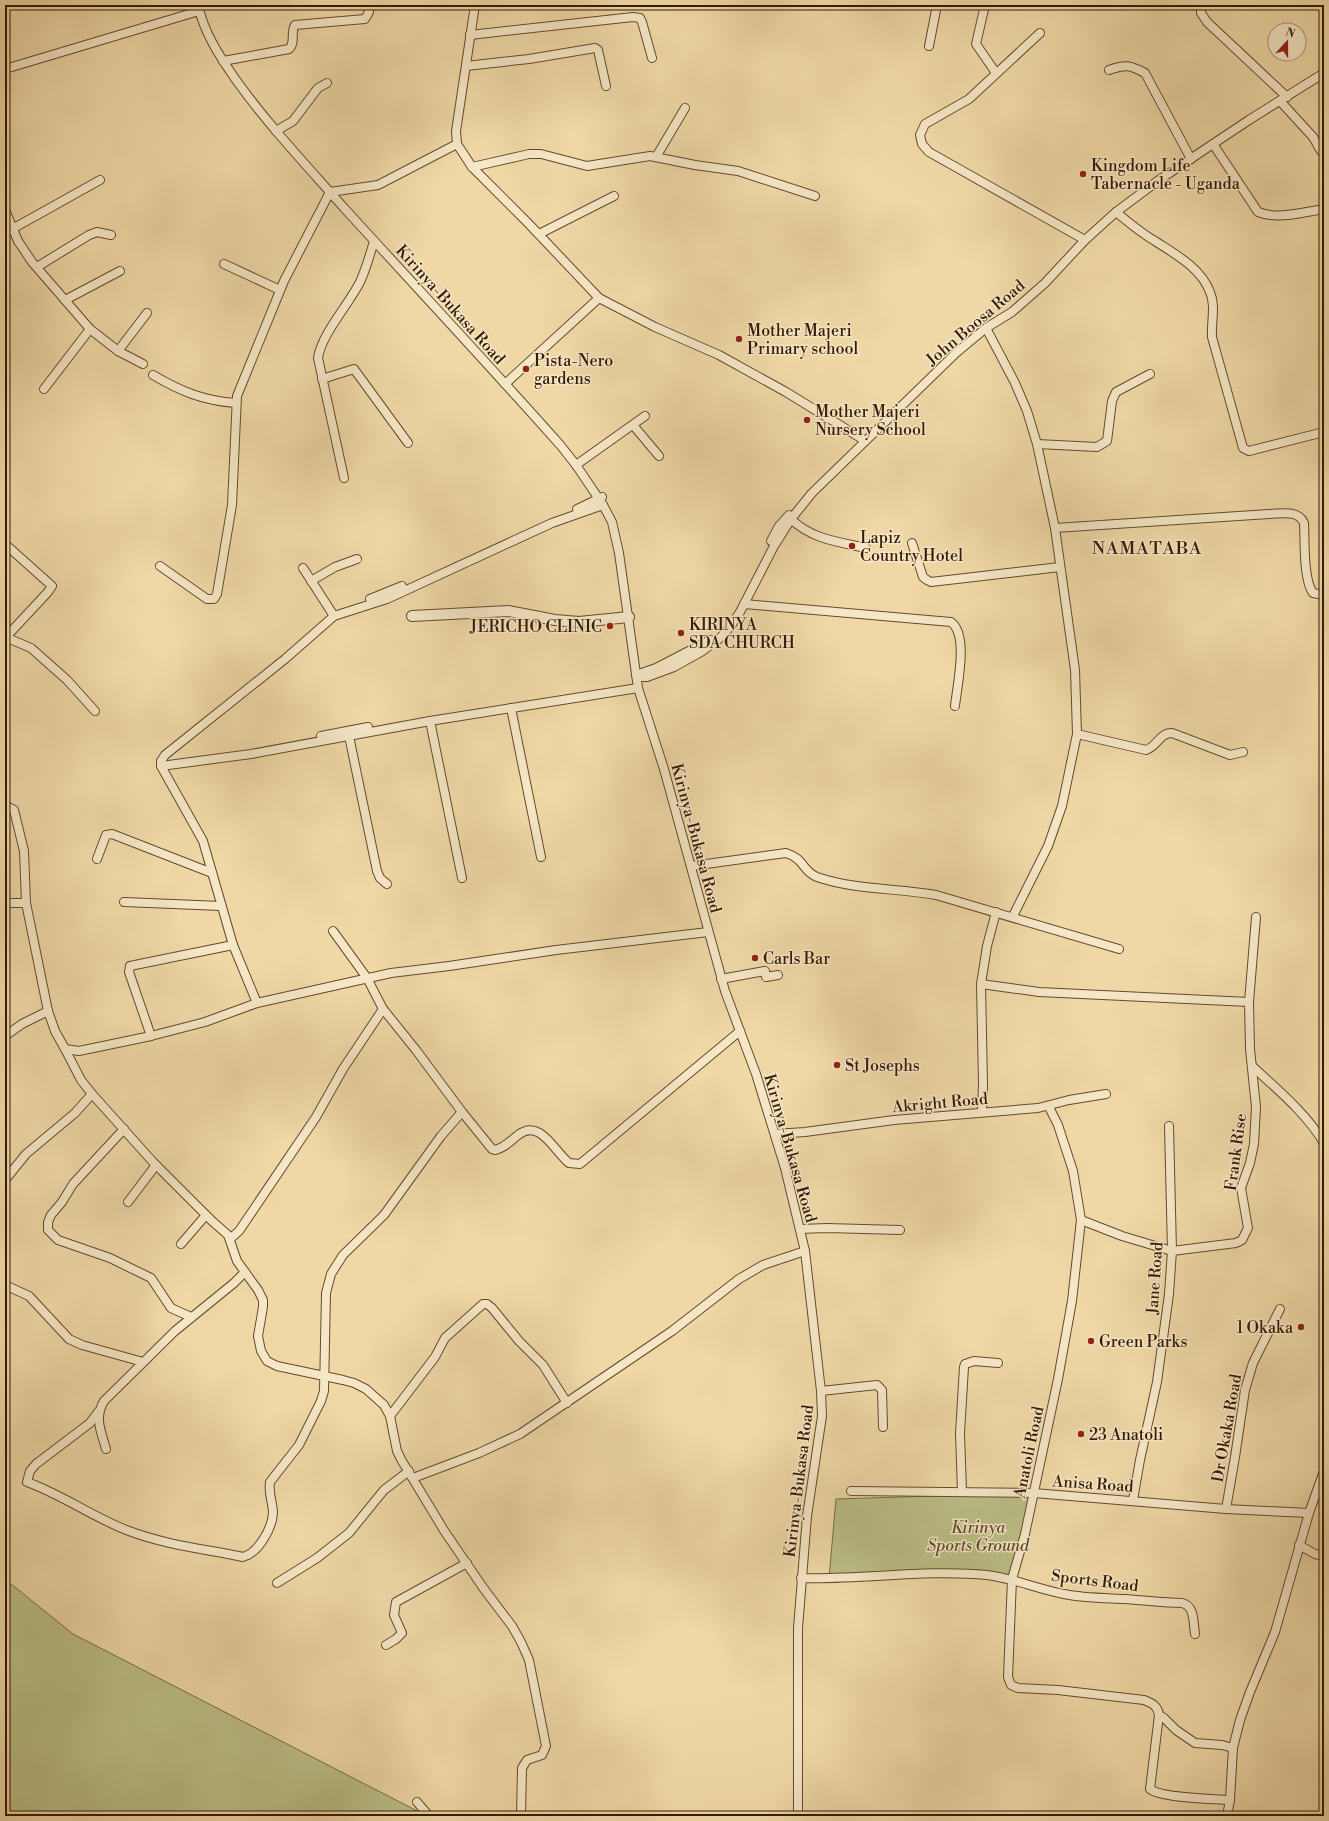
<svg xmlns="http://www.w3.org/2000/svg" width="1329" height="1821" font-family="'Libre Bodoni',serif">
<style>
.green{fill:#bbbe86;stroke:#786c46}
.lines{fill:none;stroke-linecap:round;stroke-linejoin:round}
.minor-casing{stroke:#644a2d;stroke-width:10}
.tertiary-casing{stroke:#644a2d;stroke-width:12}
.minor{stroke:#f5e6c5;stroke-width:8}
.tertiary{stroke:#f5e6c5;stroke-width:10}
.poi-dot{fill:#8f2418;stroke:#f5e6c5;stroke-width:1.5}
.labels{text-anchor:middle;stroke-width:3;stroke-linejoin:round;paint-order:stroke}
.poi-label{font-size:16px;fill:#351a05;stroke:#f5e6c5;text-anchor:start}
.street-label{font-size:16px;fill:#351a05;stroke:#f5e6c5}
.park-label{font-size:16px;font-style:italic;fill:#5d4b2c;stroke:#f5e6c5}
.quarter-label{font-size:18px;letter-spacing:1px;fill:#351a05;stroke:#f5e6c5}
</style>
<rect width="100%" height="100%" fill="#efd8a6"/>
<filter id="stains"><feTurbulence type="fractalNoise" baseFrequency=".005" numOctaves="4"/><feColorMatrix values="0 0 0 0 .2 0 0 0 0 .09 0 0 0 0 .02 0 0 0 .5 -.17"/></filter>
<radialGradient id="worn" r=".72"><stop offset=".6" stop-color="#630" stop-opacity="0"/><stop offset="1" stop-color="#630" stop-opacity=".3"/></radialGradient>
<g class="green">
<polygon points="1033,1493 1008,1580 931,1573 829,1578 836,1499"/>
<polygon points="5,1579 73,1634 427,1816 5,1816"/>
</g>
<g class="lines">
<g class="minor-casing">
<g id="minor">
<path d="M198,5C204,33 220,57 236,80C269,126 308,167 345,209C417,288 490,366 561,446L576,465L603,505L612,522L619,553L638,688L664,769L725,991L756,1074L785,1168L805,1251L821,1391L822,1416L807,1516L798,1628V1816"/>
<polyline points="475,5 456,131 457,144 472,167 527,222 599,298 655,327 719,355 786,392 864,440"/>
<polyline points="985,5 976,44 996,73"/>
<polyline points="1201,5 1201,13 1207,22 1287,97"/>
<polyline points="1040,33 969,99 925,124 920,135 922,144 929,152 1085,240"/>
<polyline points="470,35 633,17 640,18 642,22 652,58"/>
<polyline points="929,46 937,5"/>
<path d="M223,61L289,49C296,43 290,33 295,25L365,19L369,12L368,5"/>
<polyline points="466,66 529,59 595,48 598,50 606,86"/>
<polyline points="5,69 199,11"/>
<path d="M1109,70C1125,64 1130,65 1145,73L1191,159"/>
<polyline points="1280,101 1313,137 1321,151 1324,153"/>
<polyline points="276,131 293,121 318,88 327,83"/>
<path d="M1213,144L1258,212C1278,220 1303,212 1324,209"/>
<polyline points="656,157 685,108"/>
<polyline points="472,167 529,154 541,154 587,166 650,156 695,165 738,171 815,196"/>
<polyline points="5,210 18,241 32,262 90,329 44,389"/>
<path d="M1116,212C1128,222 1141,233 1155,241C1175,254 1201,268 1210,292C1216,306 1211,322 1212,337L1243,448L1249,451L1324,432"/>
<polyline points="5,233 100,180"/>
<polyline points="539,234 614,196"/>
<polyline points="224,264 280,290"/>
<polyline points="37,267 89,235 97,232 111,235"/>
<polyline points="65,300 120,271"/>
<polyline points="986,328 1015,383 1027,411 1037,444 1055,528 1075,670 1077,734 1062,806 1048,846 1013,916"/>
<polyline points="90,329 118,351 147,313"/>
<polyline points="118,351 143,364"/>
<path d="M153,375C180,391 204,401 236,403"/>
<polyline points="322,379 354,369 408,443"/>
<polyline points="505,384 599,298"/>
<polyline points="633,425 659,456"/>
<polyline points="1037,444 1097,447 1107,441 1112,401 1116,392 1150,374"/>
<polyline points="576,465 645,416"/>
<path d="M344,478L318,358C321,335 349,304 360,282C366,269 370,255 374,241"/>
<polyline points="577,509 602,497"/>
<path d="M791,519C811,539 839,542 866,548"/>
<path d="M1055,528L1269,514C1281,514 1298,509 1304,523C1305,541 1303,579 1313,593L1324,595"/>
<polyline points="771,541 779,526 789,515"/>
<polyline points="912,543 923,577 927,580 931,582 1060,567"/>
<polyline points="5,544 52,586 48,592 6,637"/>
<polyline points="160,566 207,599 214,599 217,594 232,505 237,396 284,281 330,192 378,185 457,144"/>
<polyline points="303,568 334,616"/>
<polyline points="311,581 335,567 357,559"/>
<polyline points="370,599 402,586"/>
<path d="M744,604L951,622C969,635 957,686 955,706"/>
<polyline points="5,637 31,648 67,680 95,711"/>
<polyline points="636,675 656,668 710,640"/>
<polyline points="637,677 647,677 674,667 701,652 720,638 730,627 740,612 774,546 791,519 812,493 956,353 986,328 1012,312 1045,283 1085,240 1116,212 1159,180 1249,120 1324,73"/>
<polyline points="511,708 541,857"/>
<polyline points="430,721 462,878"/>
<path d="M1077,734L1146,750C1158,746 1159,733 1172,733L1230,755L1243,752"/>
<polyline points="321,736 368,727"/>
<polyline points="349,736 377,871 380,878 387,884"/>
<polyline points="161,766 251,754 430,721 638,688"/>
<polyline points="5,805 14,810 24,851 26,903 48,1011 55,1031 65,1049 79,1051 151,1036 205,1022 257,1003 391,973 449,966 556,950 708,932"/>
<polyline points="97,859 106,835 112,834 212,873"/>
<path d="M692,866L786,853C805,859 802,871 817,877C855,890 897,888 936,895L1119,949"/>
<polyline points="124,902 221,906"/>
<polyline points="5,903 26,903"/>
<path d="M333,931L367,978L383,1009L416,1050L462,1112L492,1149L495,1150C504,1148 511,1141 518,1135C540,1118 554,1151 569,1163L580,1164L740,1031"/>
<polyline points="721,979 765,971 766,977 778,975"/>
<polyline points="981,984 1039,992 1249,1002"/>
<polyline points="257,1003 233,945 203,841 161,766 161,761 165,755 285,659 334,616 387,599 552,523 603,505"/>
<polyline points="5,1036 22,1024 48,1011"/>
<polyline points="151,1036 129,972 130,966 233,945"/>
<polyline points="65,1049 81,1080 92,1094 153,1162 212,1221 228,1235 237,1261 258,1290 263,1300 263,1307 258,1336 261,1351 267,1361 277,1366 343,1380 354,1383 366,1389 384,1405 390,1416 397,1451 402,1461 445,1532 484,1589 512,1626 521,1642 529,1660 546,1746 542,1755 527,1760 522,1768 521,1816"/>
<path d="M1252,1066C1278,1090 1306,1113 1324,1143"/>
<path d="M1049,1107L1058,1125L1073,1171L1081,1220L1072,1301L1058,1379L1025,1534L1012,1579L1008,1677L1011,1685L1018,1688L1058,1690L1144,1700C1152,1703 1158,1706 1159,1715L1150,1789C1160,1798 1215,1799 1230,1800"/>
<polyline points="982,1112 983,1084 981,984 987,946 996,912"/>
<polyline points="124,1129 73,1184 62,1202 51,1215 48,1222 48,1230 58,1240 110,1258 151,1278 171,1308 191,1317"/>
<polyline points="775,1134 805,1132 894,1120 1038,1108 1069,1100 1106,1094"/>
<polyline points="5,1180 26,1154 75,1113 92,1094"/>
<polyline points="128,1202 156,1165"/>
<polyline points="1081,1220 1122,1236 1172,1251 1236,1243 1242,1240 1248,1228 1241,1188 1250,1163 1254,1144 1256,1107 1250,1049 1249,1002 1256,917"/>
<polyline points="800,1229 827,1228 900,1230"/>
<polyline points="230,1239 239,1231 316,1117 343,1069 383,1009"/>
<polyline points="181,1244 206,1215"/>
<polyline points="5,1285 29,1296 69,1339 82,1345 143,1362"/>
<polyline points="821,1391 877,1385 882,1390 883,1427"/>
<path d="M99,1411L90,1423L36,1464L30,1471L27,1482C63,1495 94,1518 129,1531C166,1545 205,1549 243,1557C258,1553 272,1529 273,1513C273,1503 268,1493 270,1482L299,1445L321,1401L324,1391L326,1293L331,1274L343,1255L384,1215L441,1136L462,1112"/>
<polyline points="390,1416 435,1357 445,1338 483,1304 487,1304 492,1308 519,1341 543,1365 567,1403"/>
<path d="M106,1449C101,1431 94,1418 104,1401L175,1331L234,1283L245,1272"/>
<polyline points="413,1478 479,1453 520,1434 672,1331 739,1279 763,1265 805,1251"/>
<polyline points="851,1491 1034,1493 1226,1509 1309,1513"/>
<polyline points="962,1492 960,1433 964,1367 965,1364 974,1361 998,1363"/>
<polyline points="1133,1500 1140,1460 1157,1382 1169,1294 1172,1251 1169,1126"/>
<polyline points="1226,1509 1235,1457 1245,1390 1253,1363 1280,1309"/>
<polyline points="1299,1545 1315,1554 1324,1556"/>
<path d="M801,1578C863,1580 925,1569 987,1575C1013,1578 1037,1589 1064,1594C1083,1598 1104,1598 1124,1599C1143,1600 1163,1603 1182,1603C1195,1606 1193,1622 1195,1634"/>
<polyline points="277,1583 317,1558 349,1533 384,1490 409,1471"/>
<polyline points="386,1645 396,1639 402,1633 394,1615 396,1602 467,1563"/>
<polyline points="1159,1715 1164,1718 1176,1730 1195,1743 1222,1745 1233,1748"/>
<polyline points="417,1802 429,1816"/>
<polyline points="1227,1816 1230,1800 1233,1748 1240,1720 1250,1692 1275,1632 1309,1513 1324,1471"/>
</g>
</g>
<g class="tertiary-casing">
<polyline id="tertiary" points="412,616 508,611 555,620 579,622 629,617"/>
</g>
<use href="#minor" class="minor"/>
<use href="#tertiary" class="tertiary"/>
</g>
<g class="poi-dot">
<circle cx="1083" cy="174" r="4"/>
<circle cx="739" cy="339" r="4"/>
<circle cx="526" cy="369" r="4"/>
<circle cx="807" cy="420" r="4"/>
<circle cx="852" cy="546" r="4"/>
<circle cx="610" cy="626" r="4"/>
<circle cx="681" cy="633" r="4"/>
<circle cx="755" cy="958" r="4"/>
<circle cx="837" cy="1065" r="4"/>
<circle cx="1301" cy="1327" r="4"/>
<circle cx="1091" cy="1341" r="4"/>
<circle cx="1081" cy="1434" r="4"/>
</g>
<g class="labels">
<g class="poi-label">
<text x="1091" y="171">Kingdom Life<tspan x="1091" dy="18">Tabernacle - Uganda</tspan></text>
<text x="747" y="336">Mother Majeri<tspan x="747" dy="18">Primary school</tspan></text>
<text x="534" y="366">Pista-Nero<tspan x="534" dy="18">gardens</tspan></text>
<text x="815" y="417">Mother Majeri<tspan x="815" dy="18">Nursery School</tspan></text>
<text x="860" y="543">Lapiz<tspan x="860" dy="18">Country Hotel</tspan></text>
<text x="689" y="630">KIRINYA<tspan x="689" dy="18">SDA CHURCH</tspan></text>
<text x="602" y="632" text-anchor="end">JERICHO CLINIC</text>
<text x="763" y="964">Carls Bar</text>
<text x="845" y="1071">St Josephs</text>
<text x="1293" y="1333" text-anchor="end">1 Okaka</text>
<text x="1099" y="1347">Green Parks</text>
<text x="1089" y="1440">23 Anatoli</text>
</g>
<g class="street-label">
<text transform="translate(451 304) rotate(48)" y="6">Kirinya-Bukasa Road</text>
<text transform="translate(975 322) rotate(-40)" y="6">John Boosa Road</text>
<text transform="translate(697 838) rotate(75)" y="6">Kirinya-Bukasa Road</text>
<text transform="translate(940 1102) rotate(-5)" y="6">Akright Road</text>
<text transform="translate(791 1148) rotate(74)" y="6">Kirinya-Bukasa Road</text>
<text transform="translate(1235 1152) rotate(-82)" y="6">Frank Rise</text>
<text transform="translate(1154 1278) rotate(-86)" y="6">Jane Road</text>
<text transform="translate(1226 1428) rotate(-80)" y="6">Dr Okaka Road</text>
<text transform="translate(1028 1452) rotate(-78)" y="6">Anatoli Road</text>
<text transform="translate(798 1481) rotate(-83)" y="6">Kirinya-Bukasa Road</text>
<text transform="translate(1093 1483) rotate(4)" y="6">Anisa Road</text>
<text transform="translate(1095 1580) rotate(7)" y="6">Sports Road</text>
</g>
<g class="park-label">
<text x="978" y="1533">Kirinya<tspan x="978" dy="18">Sports Ground</tspan></text>
</g>
<g class="quarter-label">
<text x="1147" y="554">NAMATABA</text>
</g>
</g>
<rect width="1329" height="1821" fill="none" stroke="#efd8a6" stroke-width="20"/>
<rect x="6" y="6" width="1317" height="1809" fill="none" stroke="#351a05" stroke-width="2"/>
<rect x="10" y="10" width="1309" height="1801" fill="none" stroke="#351a05"/>
<g transform="translate(1287 42) rotate(21)"><circle r="19" fill="#f5e6c5" stroke="#a89478"/>
<path d="M0-3L7 15L0 10L-7 15Z" fill="#8f2418"/>
<text y="-6" font-size="11" font-weight="bold" text-anchor="middle" fill="#351a05">N</text>
</g>
<rect width="100%" height="100%" filter="url(#stains)"/>
<rect width="100%" height="100%" fill="url(#worn)"/>
</svg>
